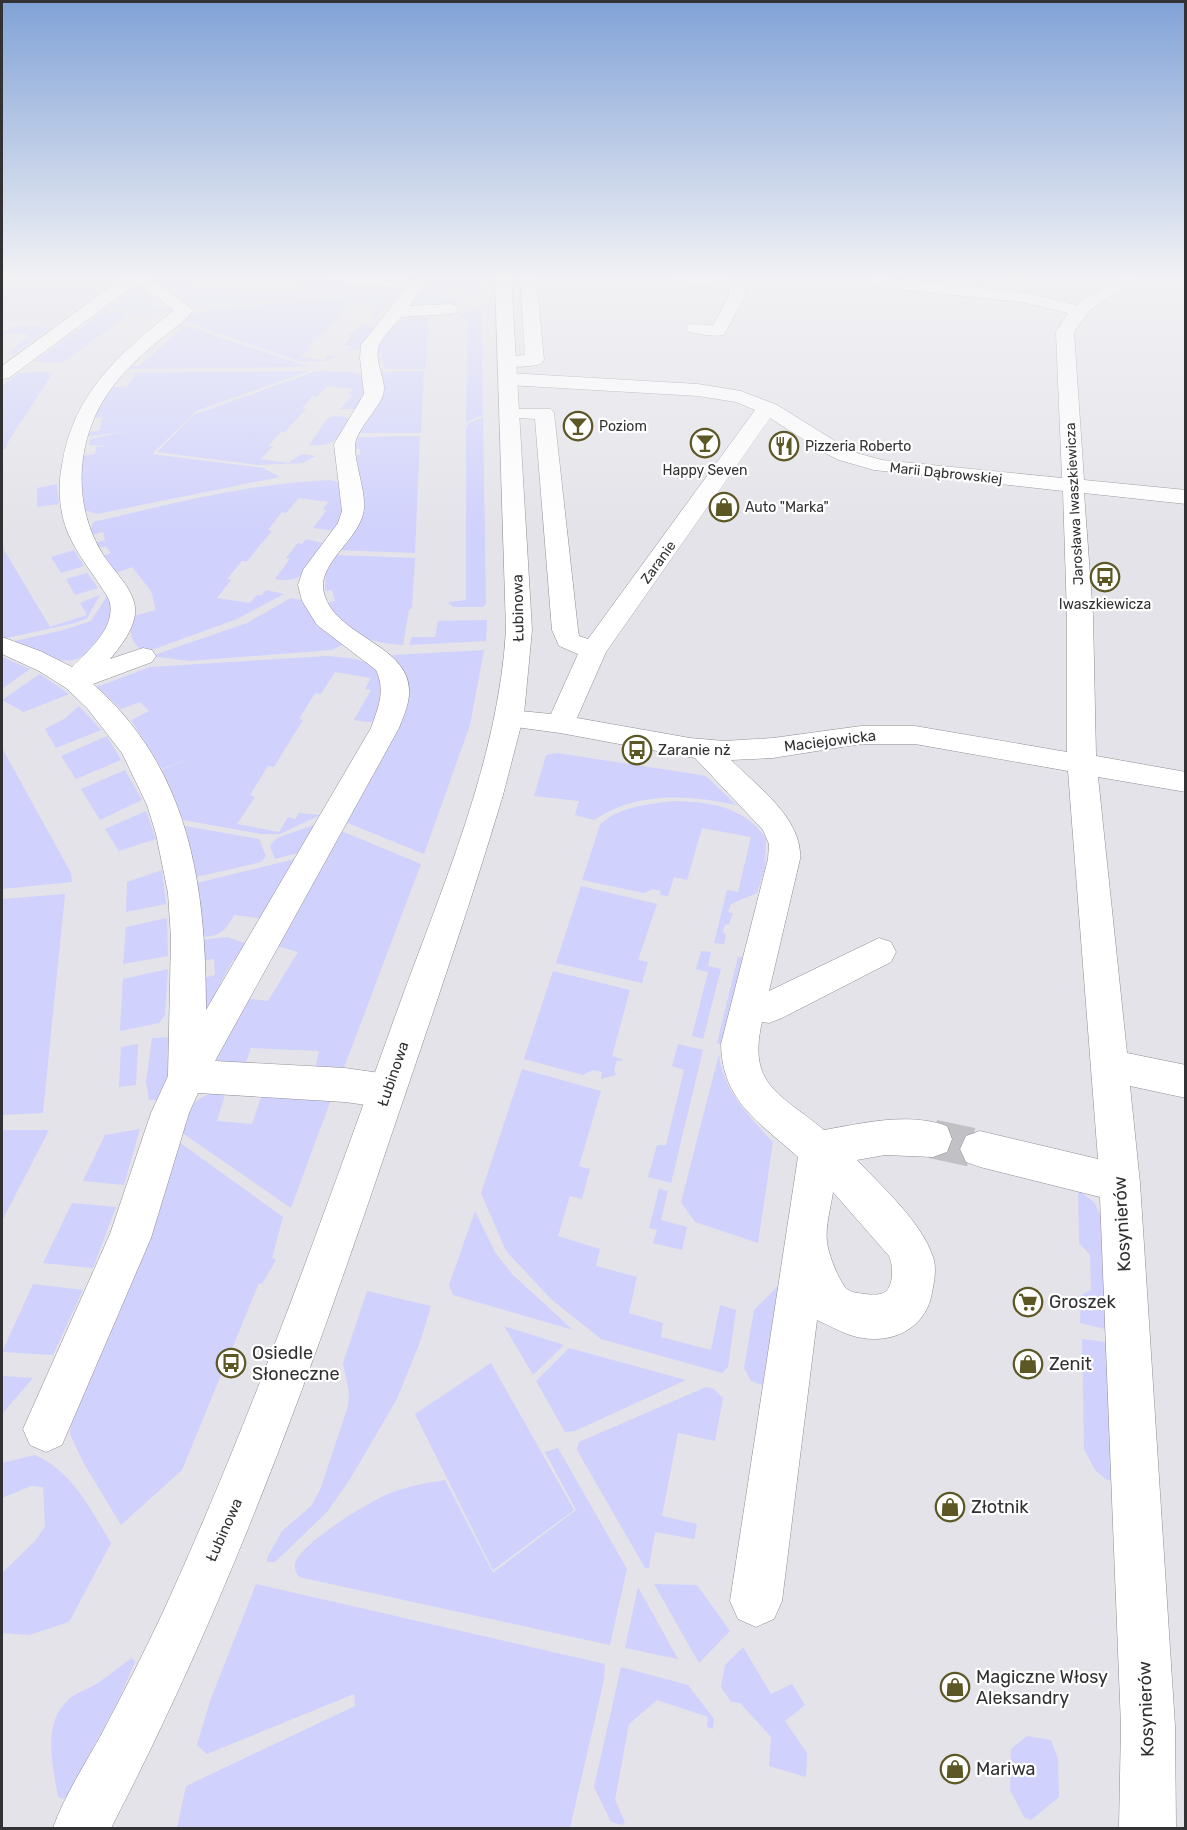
<svg xmlns="http://www.w3.org/2000/svg" width="1187" height="1830" font-family="Rubik,sans-serif">
<style>
.built{fill:#d5d6e3}
.green{fill:#d0d1fd}
.lines{fill:none;stroke-linecap:round;stroke-linejoin:round}
.minor-tunnel{stroke:#c0c0c5;stroke-width:39;stroke-dasharray:39 20;stroke-linecap:butt}
.minor-casing{stroke:#8e8e94;stroke-width:1}
.tertiary-casing{stroke:#8e8e94;stroke-width:1}
.minor{fill:#fff;fill-rule:evenodd}
.tertiary{fill:#fff;fill-rule:evenodd}
.labels{text-anchor:middle;stroke-width:4.5;stroke-linejoin:round;paint-order:stroke}
.far-poi-label{font-size:14px;fill:#323234;stroke:#fff;text-anchor:start}
.far-street-label{font-size:14px;fill:#323234;stroke:#fff}
.street-label{font-size:15px;fill:#323234;stroke:#fff}
.poi-label{font-size:15px;fill:#323234;stroke:#fff;text-anchor:start}
.near-street-label{font-size:18px;fill:#323234;stroke:#fff}
.near-poi-label{font-size:18px;fill:#323234;stroke:#fff;text-anchor:start}
</style>
<rect width="100%" height="100%" fill="#e3e3e9"/>
<polygon class="built" points="2,276 120,276 52,326 5,321 2,323"/>
<g class="green">
<polygon points="150,276 188,276 181,282 220,288 303,294 312,286 289,281 298,277 398,286 400,289 195,307 185,304"/>
<polygon points="429,276 479,276 479,288 428,283 426,281"/>
<polygon points="138,285 144,285 148,289 135,293 159,310 170,307 174,313 106,309"/>
<polygon points="424,289 439,290 435,296 454,298 460,292 475,293 427,309 409,306 408,303 418,291"/>
<polygon points="389,293 402,295 396,302 390,301 376,318 369,317 377,309 374,308 377,303 355,301 347,310 343,310 334,319 337,320 320,337 316,337 306,347 310,348 301,357 324,360 329,355 336,356 326,361 301,362 178,319 188,314 213,309"/>
<polygon points="481,309 483,415 466,422 468,319 458,318 465,312"/>
<polygon points="104,311 153,314 150,316 128,314 64,362 45,363 35,361"/>
<path d="M422,316L429,319L425,369H385L383,361H377V359L382,358V353L378,352L379,348L377,347C391,326 395,318 422,316Z"/>
<polygon points="176,321 186,326 310,367 126,369 123,366 139,366 183,328 171,326"/>
<polygon points="18,324 52,327 14,354 6,354 27,337 26,334 8,333 2,337 2,331 7,331"/>
<polygon points="363,324 376,329 361,349 348,351 353,347 343,345 351,336 349,335"/>
<polygon points="309,371 196,411 152,454 263,468 280,477 97,514 78,508 82,456 95,454 96,447 108,446 89,445 90,439 123,432 81,437 83,434 99,430 103,417 87,419 108,387 126,387 136,374 117,373"/>
<polygon points="316,371 352,372 367,376 369,392 355,409 340,409 353,395 349,394 353,389 328,386 317,397 313,396 302,408 306,409 285,432 281,432 268,446 273,446 261,459 288,463 302,454 316,456 303,463 258,465 157,452 193,415"/>
<polygon points="424,371 421,433 356,433 379,372"/>
<polygon points="37,372 53,373 9,440 6,449 2,450 2,386 19,373"/>
<path d="M335,416L346,417L350,421C336,440 334,447 309,445L328,418Z"/>
<polygon points="483,417 486,604 483,607 453,607 448,602 466,600 466,428 469,423"/>
<polygon points="420,436 415,553 336,550 359,489 362,487 355,455 360,454 360,449 355,449 358,437"/>
<path d="M330,480L343,483L346,511L337,531L313,528L326,511L323,509L328,502L299,498L286,513L282,512L268,530L272,531L247,561H242L227,579L231,580L217,598L250,603L257,595H262L266,590L284,594L237,619L146,652C130,645 130,633 131,617L156,610L151,591L132,567L114,574L100,557L111,553L106,546L95,549L92,544L105,540L103,532L89,536L93,522C172,504 249,483 330,480Z"/>
<polygon points="57,484 59,504 37,507 37,488"/>
<polygon points="2,539 4,550 50,627 87,615 80,603 100,595 87,618 75,623 2,639"/>
<path d="M306,539L322,543V548C308,569 303,584 275,579L290,559L286,558L298,543L302,544Z"/>
<polygon points="74,550 84,566 61,573 51,557"/>
<path d="M335,555L415,558L412,608L409,610L403,645C371,643 342,635 329,602L335,601L332,590L325,591L326,574Z"/>
<polygon points="87,573 98,588 75,595 66,579"/>
<path d="M109,593L116,609C84,674 72,668 10,642L60,631L91,621Z"/>
<polygon points="291,598 305,601 345,644 331,650 190,661 151,656 247,623"/>
<polygon points="487,620 486,641 409,645 412,637 435,637 438,621"/>
<polygon points="484,650 470,725 424,854 343,821 384,747 393,655"/>
<path d="M326,656C348,658 368,658 385,674L376,721L368,722L354,720L371,690L365,689L371,678L335,672L321,694L315,693L299,719L303,720L274,767L268,766L250,795L255,797L237,824L279,832L288,817L295,819L299,813L320,815L280,834H261L183,820L162,770L191,758L162,769L131,720L149,711L140,702L121,709L97,687L150,667Z"/>
<polygon points="2,657 30,669 2,689"/>
<polygon points="40,674 69,694 24,712 2,700"/>
<polygon points="79,706 101,730 56,748 45,729 64,719"/>
<polygon points="107,736 121,760 76,779 61,756"/>
<polygon points="2,748 71,873 72,882 2,889"/>
<path d="M557,753L701,775L707,777L736,805C688,795 637,791 594,820L575,815L579,801L534,796L546,755Z"/>
<polygon points="125,770 142,800 100,820 81,789"/>
<path d="M673,801C709,802 745,806 766,839L765,868L757,893L731,904L728,912L733,913L729,924L725,925L723,931L726,936L724,944L714,943L727,890L738,892L751,837L702,828L687,880L674,877L668,896L660,895L661,891L653,889L644,893L582,880L600,825C616,807 650,804 673,801Z"/>
<polygon points="146,811 156,839 119,851 105,829"/>
<polygon points="322,822 306,851 275,859 270,846 277,838"/>
<polygon points="185,826 259,839 266,856 261,862 196,877"/>
<polygon points="339,830 421,864 345,1065 339,1074 315,1070 319,1051 251,1048 244,1068 222,1067 214,1055 241,1000 253,999 268,1001 298,952 273,945"/>
<path d="M303,857L266,919L234,915C226,931 220,936 202,937L197,883Z"/>
<polygon points="162,870 166,904 126,912 127,882"/>
<polygon points="581,886 657,904 638,960 648,962 642,983 556,963"/>
<polygon points="65,894 43,1113 2,1115 2,899"/>
<polygon points="167,918 168,956 123,964 126,927"/>
<polygon points="227,937 250,945 240,961 233,960 220,984 226,985 209,1008 202,1008 199,979 215,975 214,959 199,961 202,940"/>
<polygon points="701,951 711,952 708,966 721,969 703,1039 692,1036 708,972 696,969"/>
<polygon points="738,957 750,958 729,1046 717,1043"/>
<polygon points="168,969 165,1015 159,1023 120,1031 123,979"/>
<polygon points="553,971 630,990 612,1056 622,1059 622,1061 617,1060 614,1070 616,1075 601,1079 602,1072 593,1070 583,1075 524,1059"/>
<polygon points="173,1037 166,1085 162,1100 149,1100 146,1082 152,1038"/>
<polygon points="138,1044 136,1085 119,1087 121,1047"/>
<polygon points="678,1044 703,1050 671,1183 648,1177 657,1145 666,1145 684,1070 672,1066"/>
<path d="M719,1054C723,1091 749,1116 773,1142L758,1243L695,1222L681,1202Z"/>
<polygon points="522,1069 601,1091 579,1166 590,1169 582,1199 570,1196 558,1236 600,1249 596,1266 637,1277 629,1313 663,1323 661,1337 711,1350 720,1305 736,1310 728,1367 722,1373 601,1339 552,1300 506,1251 481,1193"/>
<path d="M209,1094H225L217,1121L252,1124L262,1094H333L291,1208L175,1128C183,1112 192,1102 209,1094Z"/>
<polygon points="140,1129 124,1185 83,1181 105,1135"/>
<polygon points="2,1130 49,1130 2,1221"/>
<polygon points="172,1137 283,1217 272,1258 276,1260 262,1284 259,1283 182,1470 121,1525 83,1462 70,1434 72,1407"/>
<polygon points="659,1189 668,1191 661,1220 687,1227 682,1250 653,1243 657,1230 649,1228"/>
<polygon points="1078,1190 1094,1202 1104,1222 1112,1480 1107,1480 1095,1470 1084,1449 1082,1339 1105,1342 1105,1329 1080,1323 1081,1295 1091,1290 1090,1255 1079,1243"/>
<polygon points="72,1203 116,1207 93,1268 43,1263"/>
<polygon points="475,1211 495,1252 512,1274 573,1330 453,1295 449,1285"/>
<polygon points="792,1272 771,1388 751,1381 744,1368 754,1310"/>
<polygon points="33,1284 83,1290 53,1355 2,1352"/>
<polygon points="367,1291 431,1306 420,1342 397,1399 350,1479 327,1512 275,1562 267,1562 267,1558 282,1531 311,1506 320,1490 348,1406 349,1392 343,1363"/>
<polygon points="504,1326 564,1345 533,1375"/>
<polygon points="569,1348 686,1380 575,1431 565,1432 536,1381"/>
<polygon points="491,1363 574,1510 493,1570 415,1414"/>
<polygon points="2,1376 33,1378 2,1414"/>
<polygon points="706,1387 714,1389 723,1398 715,1441 678,1433 662,1516 697,1524 694,1539 655,1532 649,1568 645,1568 577,1450 579,1442"/>
<path d="M558,1448L627,1569L610,1645L299,1577C296,1573 294,1569 295,1564C299,1544 371,1500 391,1493C409,1486 426,1483 445,1480L493,1573L576,1510L545,1452Z"/>
<path d="M35,1455C72,1471 91,1510 111,1543L69,1622L29,1635L2,1633V1573L36,1540L45,1526L43,1487L31,1486L2,1498V1463Z"/>
<polygon points="256,1584 605,1664 604,1680 570,1828 177,1828 186,1786 355,1706 354,1694 207,1754 197,1745 210,1701"/>
<polygon points="654,1584 697,1585 730,1631 699,1663"/>
<polygon points="638,1587 678,1659 625,1648"/>
<polygon points="743,1647 771,1694 792,1684 805,1705 785,1721 807,1753 806,1777 769,1766 771,1737 740,1703 731,1702 721,1687 725,1665"/>
<path d="M132,1658L135,1662L118,1701L73,1786L64,1799L58,1797C53,1764 41,1725 69,1699C77,1692 89,1689 98,1683C110,1675 120,1666 132,1658Z"/>
<polygon points="621,1667 688,1685 714,1719 713,1729 707,1727 708,1717 657,1700 629,1724 615,1800 625,1822 622,1825 611,1822 594,1787"/>
<polygon points="1027,1736 1051,1740 1058,1759 1059,1797 1031,1820 1024,1817 1010,1790 1011,1749"/>
</g>
<g class="lines">
<polyline class="minor-tunnel" points="933,1139 980,1149"/>
<g class="minor-casing">
<g id="minor">
<path d="M125,276H148L193,310C186,321 173,329 163,337C135,360 107,386 93,421C75,465 78,516 104,556C113,570 130,586 134,602C140,622 122,645 110,659L143,648L152,650L156,656L152,662L93,684C191,770 206,888 206,1010L371,728C378,708 386,691 376,670L317,625L302,601L298,585L303,570L338,523L342,511L334,444L364,394L360,358L361,345L405,289L325,281L317,276C336,276 416,273 425,285L409,306L450,304L456,305L458,309L456,313L450,314L401,317C395,325 382,336 379,346C373,362 388,381 383,395C378,410 354,432 355,447C355,467 368,496 363,514C357,541 316,565 324,593C336,640 420,645 408,702C406,711 402,720 399,728L215,1061L345,1068L387,1074L400,1079L406,1091L400,1103L387,1108L345,1102L198,1093L189,1113L151,1238L62,1445L46,1452L30,1445L23,1429L110,1234L151,1113L168,1076L171,938L168,893L156,834L147,805L122,753L87,708L66,688L39,671L2,654V637L40,651L72,667C88,651 115,629 110,603C108,595 100,586 96,579C85,563 73,547 66,528C59,508 58,485 62,465C73,393 120,353 174,310L137,283L9,378L2,379V366Z"/>
<path d="M520,276H536L544,360L541,364C529,367 513,368 501,365L498,361L501,357L525,355Z"/>
<path d="M667,276H720L743,283L745,296L724,335C713,337 700,334 689,332L686,328L689,324L713,325L729,296V289L675,281Z"/>
<path d="M1119,276H1139L1090,310L1074,332L1084,480L1186,490V504L1084,493L1093,616L1096,756L1186,772V792L1098,777L1127,1053L1186,1065V1098L1130,1086L1140,1183L1175,1726L1176,1828H1119L1121,1726L1100,1197L980,1167L966,1162L960,1149L966,1136L980,1131L1098,1159L1068,771L915,744H861L773,758L731,760C757,786 803,819 800,859L769,991L879,938L891,942L896,952L891,962L782,1018L769,1023L762,1022C747,1086 781,1094 824,1130C864,1123 908,1112 947,1126L952,1139L947,1152L933,1157L885,1155L857,1160C882,1187 921,1221 933,1257C937,1268 934,1282 932,1293C925,1332 886,1347 850,1335C839,1331 828,1325 817,1320L782,1601L774,1619L756,1627L738,1619L730,1601L798,1157C760,1123 722,1101 721,1044L768,859L769,844L763,830L695,758L560,733L500,725L496,719L500,713L510,710L551,714L578,654L559,646L552,630L535,419L503,417L500,413L503,409H551L554,413L578,630L579,636L588,639L755,410L736,402L698,396L508,385L501,383L499,379L501,375L508,373L698,384L741,391L777,405L853,452L882,460L1062,478L1056,332L1068,313L1022,302L875,287L867,282L875,277L1022,292L1077,305ZM770,418L823,452L839,460L874,470L1063,491L1067,616V752L915,726H861L773,738L724,741L690,738L577,718L606,652ZM833,1192L889,1256C892,1263 892,1268 892,1274C891,1294 882,1296 865,1294C859,1293 852,1293 847,1289C839,1282 828,1253 827,1242C825,1227 831,1207 833,1192Z"/>
</g>
</g>
<g class="tertiary-casing">
<path id="tertiary" d="M495,276H511L532,630L524,714L503,795C469,909 430,1021 392,1133C312,1371 227,1605 111,1828H53C64,1797 83,1767 100,1737C122,1695 144,1653 164,1610C253,1415 324,1214 396,1014C441,889 498,763 506,630Z"/>
</g>
<use href="#minor" class="minor"/>
<use href="#tertiary" class="tertiary"/>
</g>
<linearGradient id="sky" x2="0" y2="1"><stop stop-color="#81a2d7"/><stop offset="0.52" stop-color="#f2f2f5"/><stop offset="1" stop-color="#f2f2f5" stop-opacity="0"/></linearGradient>
<rect width="1187" height="533" fill="url(#sky)"/>
<defs>
<g id="bar-ring" transform="scale(1.5)"><circle r="9.5" fill="#fff" stroke="#5c5724" stroke-width="1.5"/><path d="M-6-5H6L.8 .8V4.5H3.5V6h-7V4.5H-.8V.8Z" fill="#5c5724"/></g>
<g id="restaurant-ring" transform="scale(1.5)"><circle r="9.5" fill="#fff" stroke="#5c5724" stroke-width="1.5"/><path d="M-5-6h1v4h1v-4h1v4h1v-4h1v5L-1.5 .5V6h-2V.5L-5-1ZM5-6V6H3V1.5H1.5Q1.5-4 5-6Z" fill="#5c5724"/></g>
<g id="shop-ring" transform="scale(1.5)"><circle r="9.5" fill="#fff" stroke="#5c5724" stroke-width="1.5"/><path d="M-5-2.5h2.3a2.7 3.5 0 0 1 5.4 0H5L5.5 6h-11ZM-1.5-2.5h3a1.5 2.3 0 0 0-3 0Z" fill="#5c5724"/></g>
<g id="bus-ring" transform="scale(1.5)"><circle r="9.5" fill="#fff" stroke="#5c5724" stroke-width="1.5"/><path d="M-5-6H5V4H4V6H2V4H-2V6H-4V4H-5ZM-3.5-4V0h7V-4ZM-3.5 1.2v1.5H-2V1.2ZM2 1.2v1.5H3.5V1.2Z" fill="#5c5724"/></g>
<g id="supermarket-ring" transform="scale(1.5)"><circle r="9.5" fill="#fff" stroke="#5c5724" stroke-width="1.5"/><path d="M-6-5.5h2.5l.6 2H6L4.5 2H-2.5L-4.4-4H-6ZM-1.5 3.2a1.3 1.3 0 1 0 .1 0ZM3 3.2a1.3 1.3 0 1 0 .1 0Z" fill="#5c5724"/></g>
</defs>
<g fill-rule="evenodd">
<use href="#bar-ring" x="578" y="426"/>
<use href="#bar-ring" x="705" y="443"/>
<use href="#restaurant-ring" x="784" y="446"/>
<use href="#shop-ring" x="724" y="507"/>
<use href="#bus-ring" x="1105" y="577"/>
<use href="#bus-ring" x="637" y="750"/>
<use href="#supermarket-ring" x="1028" y="1302"/>
<use href="#bus-ring" x="231" y="1363"/>
<use href="#shop-ring" x="1028" y="1364"/>
<use href="#shop-ring" x="950" y="1507"/>
<use href="#shop-ring" x="955" y="1687"/>
<use href="#shop-ring" x="955" y="1769"/>
</g>
<g class="labels">
<g class="far-poi-label">
<text x="599" y="431">Poziom</text>
<text x="805" y="451">Pizzeria Roberto</text>
<text x="705" y="475" text-anchor="middle">Happy Seven</text>
<text x="745" y="512">Auto "Marka"</text>
<text x="1105" y="609" text-anchor="middle">Iwaszkiewicza</text>
</g>
<g class="far-street-label">
<text transform="translate(946 473) rotate(6)" y="5">Marii Dąbrowskiej</text>
<text transform="translate(1074 504) rotate(-93)" y="5">Jarosława Iwaszkiewicza</text>
<text transform="translate(658 562) rotate(-54)" y="5">Zaranie</text>
</g>
<g class="street-label">
<text transform="translate(518 608) rotate(-91)" y="5">Łubinowa</text>
<text transform="translate(830 741) rotate(-7)" y="5">Maciejowicka</text>
<text transform="translate(393 1074) rotate(-71)" y="5">Łubinowa</text>
<text transform="translate(224 1530) rotate(-66)" y="5">Łubinowa</text>
</g>
<g class="poi-label">
<text x="658" y="755">Zaranie nż</text>
</g>
<g class="near-street-label">
<text transform="translate(1122 1224) rotate(-93)" y="6">Kosynierów</text>
<text transform="translate(1146 1709) rotate(-92)" y="6">Kosynierów</text>
</g>
<g class="near-poi-label">
<text x="1049" y="1308">Groszek</text>
<text x="252" y="1359">Osiedle<tspan x="252" dy="21">Słoneczne</tspan></text>
<text x="1049" y="1370">Zenit</text>
<text x="971" y="1513">Złotnik</text>
<text x="976" y="1683">Magiczne Włosy<tspan x="976" dy="21">Aleksandry</tspan></text>
<text x="976" y="1775">Mariwa</text>
</g>
</g>
<rect width="1187" height="1830" fill="none" stroke="#323234" stroke-width="6"/>
</svg>
